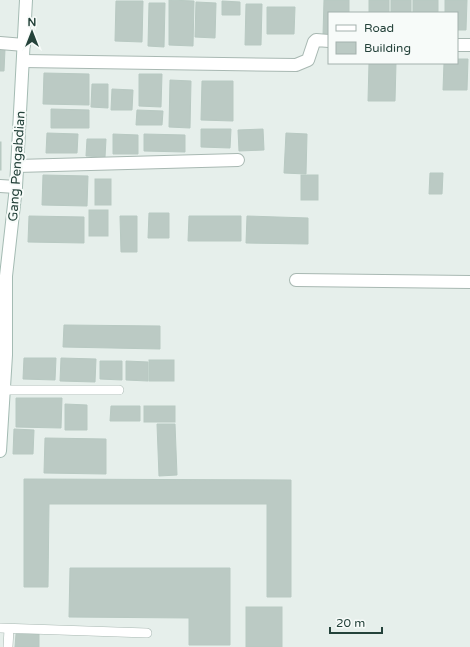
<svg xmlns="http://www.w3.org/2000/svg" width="470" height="647" font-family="'Varela Round',sans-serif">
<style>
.building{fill:#bbcac4;stroke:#b8c9c2}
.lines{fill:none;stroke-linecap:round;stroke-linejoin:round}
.lane-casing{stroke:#a8b8b2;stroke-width:10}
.street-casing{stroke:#a8b8b2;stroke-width:14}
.secondary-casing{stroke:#a4bbb3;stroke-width:14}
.lane{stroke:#fff;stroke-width:9}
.street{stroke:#fff;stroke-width:12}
.secondary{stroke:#fff;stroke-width:12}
.labels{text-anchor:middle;stroke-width:4;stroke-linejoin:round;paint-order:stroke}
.street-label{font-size:13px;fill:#24423a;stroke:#f7fbf9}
</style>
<rect width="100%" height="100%" fill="#e6efeb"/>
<g class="building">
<polygon points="169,0 194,1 193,46 169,45"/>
<polygon points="324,0 349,0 349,13 329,13 329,35 323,35"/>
<rect x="369" y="0" width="20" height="13"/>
<rect x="391" y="0" width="20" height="13"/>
<rect x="413" y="0" width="25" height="13"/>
<polygon points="445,0 467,0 466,30 457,30 457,13 445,13"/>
<polygon points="116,1 143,1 142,42 115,41"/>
<polygon points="222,1 240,2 240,15 222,15"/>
<polygon points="196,2 216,3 215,38 195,37"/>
<polygon points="149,3 165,3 164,47 148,46"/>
<polygon points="246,4 262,4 261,45 245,45"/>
<polygon points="267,7 295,7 294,34 267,34"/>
<polygon points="0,48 5,49 4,71 0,71"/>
<polygon points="457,59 468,59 467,90 443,90 444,63 457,63"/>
<polygon points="369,63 396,63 395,101 368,101"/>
<polygon points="44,73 89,74 89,105 43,104"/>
<polygon points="139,74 162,74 161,107 139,106"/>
<polygon points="170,80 191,81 190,128 169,127"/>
<polygon points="202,81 233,81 233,121 201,120"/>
<polygon points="92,84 108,84 108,108 91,107"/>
<polygon points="112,89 133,90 132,110 111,110"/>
<polygon points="51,109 89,110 89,128 51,128"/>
<polygon points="137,110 163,111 162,125 136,125"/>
<polygon points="201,129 231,129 230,148 201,147"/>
<polygon points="263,129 264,150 239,151 238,130"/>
<polygon points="47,133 78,134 77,153 46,153"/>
<polygon points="286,133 307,134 306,174 284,173"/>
<polygon points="113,134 138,135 138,154 113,154"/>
<polygon points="144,134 185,135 185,152 144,151"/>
<polygon points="87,139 106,139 105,157 86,156"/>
<rect x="0" y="142" width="1" height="28"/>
<polygon points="430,173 443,173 442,194 429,194"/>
<polygon points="43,175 88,176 87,206 42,205"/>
<rect x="301" y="175" width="17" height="25"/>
<rect x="95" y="179" width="16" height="26"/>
<rect x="89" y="210" width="19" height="26"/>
<polygon points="149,213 169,213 169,238 148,238"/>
<polygon points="29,216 84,217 84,243 28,242"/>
<polygon points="120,216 137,216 137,252 121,252"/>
<polygon points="189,216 241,216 241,241 188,241"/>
<polygon points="247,216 308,218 308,244 246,243"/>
<polygon points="64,325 160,326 160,349 63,347"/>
<polygon points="24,358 56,358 55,380 23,379"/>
<polygon points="61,358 96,359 95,382 60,381"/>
<rect x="149" y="360" width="25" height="21"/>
<polygon points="100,361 122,361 122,380 100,379"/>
<polygon points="126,361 148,362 148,381 126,380"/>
<polygon points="16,398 62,398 61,428 16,427"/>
<polygon points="65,404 87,405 87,430 65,430"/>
<polygon points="111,406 140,406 140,421 110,421"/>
<rect x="144" y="406" width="31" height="16"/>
<polygon points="157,424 175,424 177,475 159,476"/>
<polygon points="14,429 34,430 33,454 13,454"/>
<polygon points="45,438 106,439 106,474 44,473"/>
<polygon points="24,479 291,480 291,597 267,597 267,504 49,504 48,587 24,587"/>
<polygon points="70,568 230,568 230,645 189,645 189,618 69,617"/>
<rect x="246" y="607" width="36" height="40"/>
<polygon points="16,634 39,634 39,647 15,647"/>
</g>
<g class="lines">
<g class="lane-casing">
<g id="lane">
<polyline points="4,390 119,390"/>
<polyline points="0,628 147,633"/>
<polyline points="8,647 9,629"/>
</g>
</g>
<g class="street-casing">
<g id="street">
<polyline points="0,43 24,45"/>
<polyline points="457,45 470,45"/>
<polyline points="23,61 296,65 308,60 314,42 316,40 329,41"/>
<polyline points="17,166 238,160"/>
<polyline points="0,186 16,187"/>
<polyline points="296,280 470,282"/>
</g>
</g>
<g class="secondary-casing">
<polyline id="secondary" points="0,451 6,355 6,276 16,187 26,0"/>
</g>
<use href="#lane" class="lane"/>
<use href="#street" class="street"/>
<use href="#secondary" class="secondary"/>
</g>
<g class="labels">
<g class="street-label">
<text transform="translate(16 166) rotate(-86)" y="5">Gang Pengabdian</text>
</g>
</g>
<rect x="328" y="12" width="130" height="52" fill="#f7fbf9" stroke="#a3b1ad"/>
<rect x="336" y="25" width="20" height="6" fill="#ffffff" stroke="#a3b1ad"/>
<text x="364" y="32" font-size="12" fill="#24423a">Road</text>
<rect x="336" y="42" width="20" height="12" fill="#bbcac4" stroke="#a3b1ad"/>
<text x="364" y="52" font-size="12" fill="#24423a">Building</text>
<g transform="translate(32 32)" stroke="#f7fbf9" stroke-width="3" paint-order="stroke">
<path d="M0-3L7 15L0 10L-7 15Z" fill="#24423a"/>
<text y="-6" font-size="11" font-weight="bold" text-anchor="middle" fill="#24423a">N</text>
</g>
<path d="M330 627v6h52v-6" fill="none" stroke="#24423a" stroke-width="2"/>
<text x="336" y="627" font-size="12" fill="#24423a" stroke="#f7fbf9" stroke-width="3" paint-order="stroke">20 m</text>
</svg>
